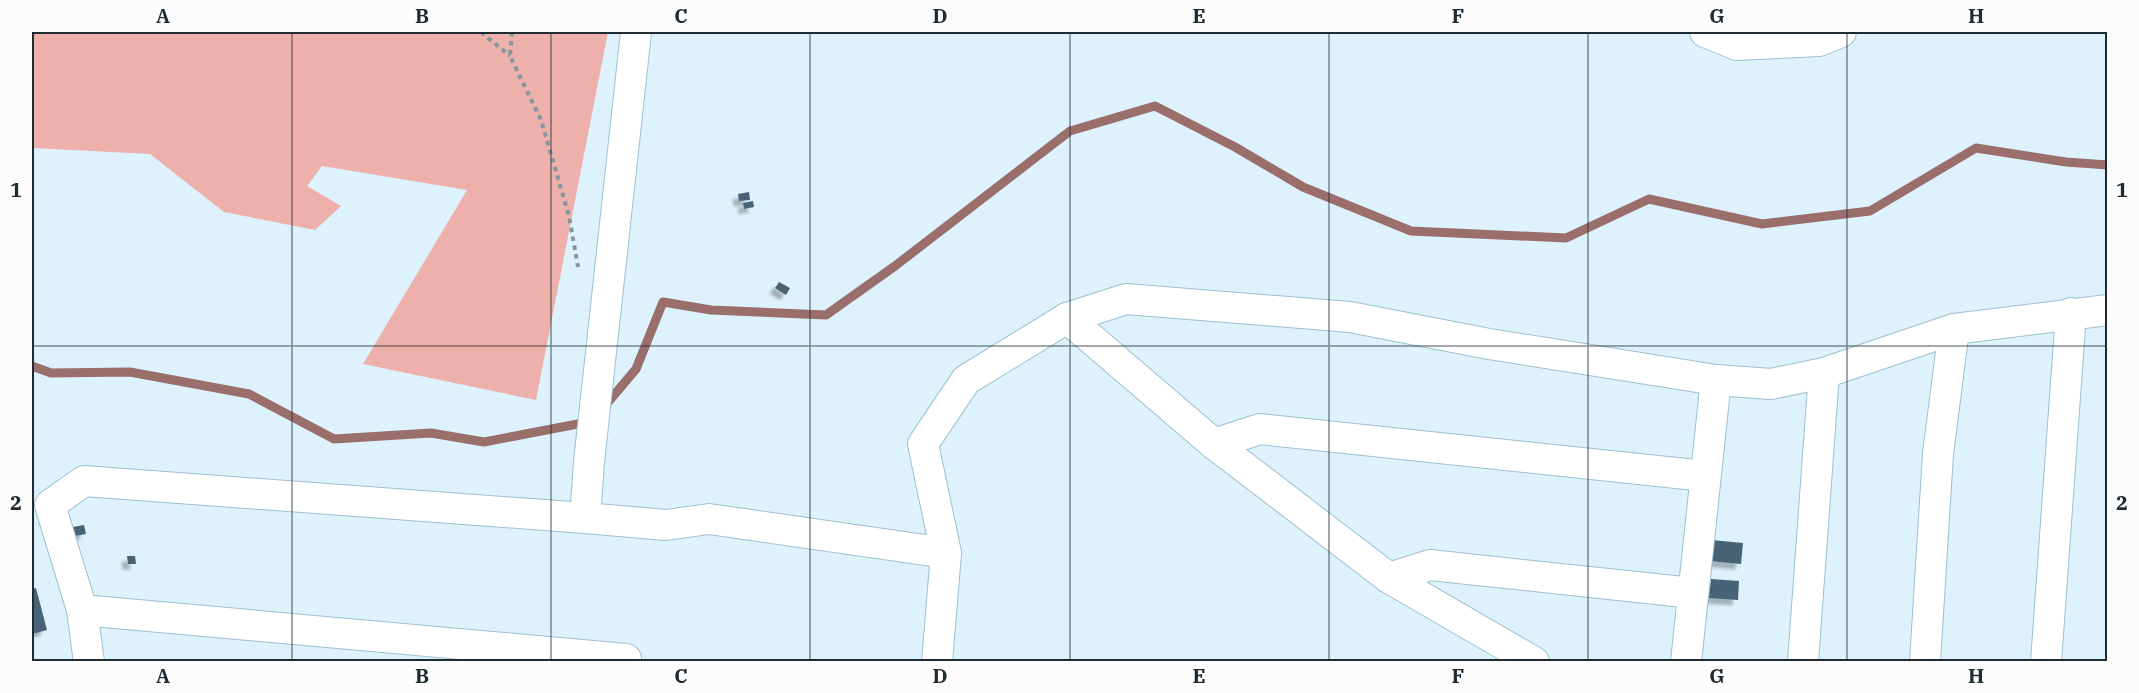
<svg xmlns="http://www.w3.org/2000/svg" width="2139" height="693" font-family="'IBM Plex Serif',serif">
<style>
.green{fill:#edb0aa}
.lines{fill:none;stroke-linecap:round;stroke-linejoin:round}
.stream{stroke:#996e6b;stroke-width:9}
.building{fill:#466474;filter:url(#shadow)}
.minor-casing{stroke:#9ebfd0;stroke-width:32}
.path{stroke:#85969f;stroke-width:4;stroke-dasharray:4.5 4.5;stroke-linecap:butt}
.minor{stroke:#fff;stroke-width:30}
.grid{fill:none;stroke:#1e2b32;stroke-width:1.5;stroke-opacity:0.55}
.neatline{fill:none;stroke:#1e2b32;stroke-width:2}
.grid-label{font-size:20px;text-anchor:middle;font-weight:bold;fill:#1e2b32}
</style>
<defs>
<filter id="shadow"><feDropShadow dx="-5.5" dy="5.5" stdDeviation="1.5" flood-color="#0004"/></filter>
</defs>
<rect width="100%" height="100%" fill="#def2fd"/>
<polygon class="green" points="32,32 608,32 536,400 363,364 467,190 322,166 307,186 341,206 315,230 224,212 150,154 32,148"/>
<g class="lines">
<g class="stream">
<polyline points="32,366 51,373 130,372 249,394 334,439 431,433 484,442 588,422"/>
<polyline points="604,407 636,369 663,302 711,310 826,315 895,266 1070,131 1155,106 1235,147 1303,187 1411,231 1566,238 1649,199 1762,224 1870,211 1976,148 2066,162 2108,165"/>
</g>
</g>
<g class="building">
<polygon points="749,192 750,200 739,201 738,194"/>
<polygon points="753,201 754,207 744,209 743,203"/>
<polygon points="779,282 790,288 786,295 775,288"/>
<polygon points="84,525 86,534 75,536 73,527"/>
<polygon points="1712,540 1743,543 1741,564 1710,561"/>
<polygon points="127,556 135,556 136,564 128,564"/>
<polygon points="1711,579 1739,581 1738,600 1709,598"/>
<polygon points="36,588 47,630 32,634 32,589"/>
</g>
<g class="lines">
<g class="minor-casing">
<g id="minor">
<polyline points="636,32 589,462 585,518 666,525 709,519 946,553 923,444 966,380 1067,318 1126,299 1350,317 1489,344 1716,380 1771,384 1824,373 1954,329 2108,310"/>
<polyline points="1705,32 1737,45 1819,41 1841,32"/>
<polyline points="1067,318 1214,444 1389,578 1534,662"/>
<polyline points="1214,444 1260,429 1705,476"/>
<polyline points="1389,578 1430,565 1693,593"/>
<polyline points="82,610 626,659"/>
<polyline points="89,662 82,610 50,505 84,481 585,518"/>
<polyline points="937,662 946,553"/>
<polyline points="1686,662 1716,380"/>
<polyline points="1803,662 1824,373"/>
<polyline points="1925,662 1938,454 1954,329"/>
<polyline points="2046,662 2071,313"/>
</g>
</g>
<g class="path">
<polyline points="481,32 510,56"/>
<polyline points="512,32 510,56 541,120 569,216 578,267"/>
</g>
<use href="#minor" class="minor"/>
</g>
<path class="grid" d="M292,32V662M551,32V662M810,32V662M1070,32V662M1329,32V662M1588,32V662M1847,32V662M32,346H2108"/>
<rect width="2139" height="693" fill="none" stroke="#fcfcfc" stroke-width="66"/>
<rect x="33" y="33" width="2073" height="627" class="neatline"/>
<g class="grid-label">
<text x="163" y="23">A</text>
<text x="422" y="23">B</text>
<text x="681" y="23">C</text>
<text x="940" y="23">D</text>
<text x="1199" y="23">E</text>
<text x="1458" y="23">F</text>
<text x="1717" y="23">G</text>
<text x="1976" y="23">H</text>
<text x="16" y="197">1</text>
<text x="2122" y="197">1</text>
<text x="16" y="510">2</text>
<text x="2122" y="510">2</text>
<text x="163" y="683">A</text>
<text x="422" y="683">B</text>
<text x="681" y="683">C</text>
<text x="940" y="683">D</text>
<text x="1199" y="683">E</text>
<text x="1458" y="683">F</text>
<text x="1717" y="683">G</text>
<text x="1976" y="683">H</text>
</g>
</svg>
